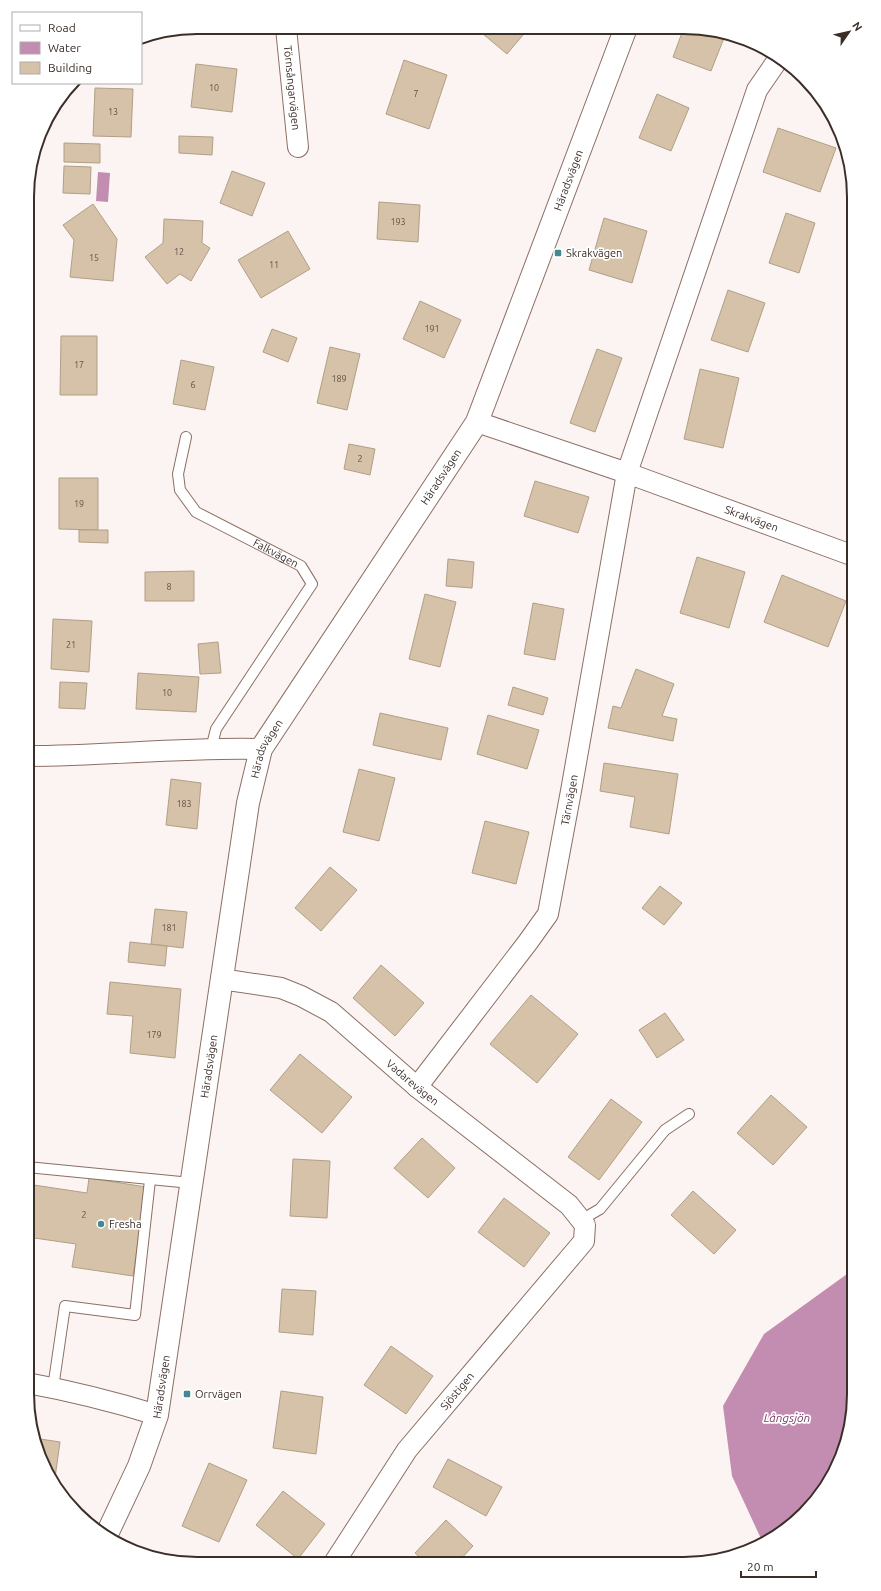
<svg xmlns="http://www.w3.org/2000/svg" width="881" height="1591" font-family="Ubuntu,sans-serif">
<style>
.water{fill:#c38db2}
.building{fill:#d5c2a8;stroke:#b19f86}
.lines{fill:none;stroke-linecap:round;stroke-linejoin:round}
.service-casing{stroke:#8c6f63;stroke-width:12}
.minor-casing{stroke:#8c6f63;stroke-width:22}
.tertiary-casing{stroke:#8c6f63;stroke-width:24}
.service{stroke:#fff;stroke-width:10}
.minor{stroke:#fff;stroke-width:20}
.tertiary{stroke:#fff;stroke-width:22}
.poi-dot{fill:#428992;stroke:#fff;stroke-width:1.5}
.labels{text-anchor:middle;stroke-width:3.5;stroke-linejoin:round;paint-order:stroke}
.number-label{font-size:9px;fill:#625349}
.street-label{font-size:11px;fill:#3b2e29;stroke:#fff}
.poi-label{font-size:11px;fill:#3b2e29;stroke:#fff;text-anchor:start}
.water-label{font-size:12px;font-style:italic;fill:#7e3b6c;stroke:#fff}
.rim{fill:none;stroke:#3b2e29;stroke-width:2}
</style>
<rect width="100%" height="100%" fill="#fbf4f2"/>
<g class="water">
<polygon points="98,172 110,173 108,202 96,201"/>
<polygon points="854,1269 854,1406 841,1459 819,1498 779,1535 763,1543 732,1476 723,1406 764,1334"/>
</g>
<g class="building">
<polygon points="477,29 528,29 507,54"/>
<polygon points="683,30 717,30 726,33 711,71 673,57"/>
<polygon points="404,60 447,75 429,129 386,114"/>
<polygon points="196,64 237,69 232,112 191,107"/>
<polygon points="808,82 825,102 831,114 830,115 803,87"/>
<polygon points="95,88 133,89 131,137 93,136"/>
<polygon points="657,94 689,108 671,151 639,138"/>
<polygon points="778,128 836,148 820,192 763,172"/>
<polygon points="179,136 213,137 212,155 179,153"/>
<polygon points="64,143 100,144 100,163 64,162"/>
<polygon points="64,166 91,167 90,194 63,193"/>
<polygon points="232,171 265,183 252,216 220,203"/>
<polygon points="379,202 420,205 418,242 377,239"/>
<polygon points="93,204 117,239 113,281 70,277 74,240 63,225"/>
<polygon points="786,213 815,223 799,273 769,263"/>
<polygon points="604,218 647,231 632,283 589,270"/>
<polygon points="164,219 203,221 202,243 210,248 191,281 180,274 167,284 145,257 163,243"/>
<polygon points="288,231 310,269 261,298 238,260"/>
<polygon points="728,290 765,303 748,352 711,340"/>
<polygon points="420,301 461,320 444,358 403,339"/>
<polygon points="272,329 297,338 288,362 263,352"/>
<polygon points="61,336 97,336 97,395 60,395"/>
<polygon points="330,347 360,354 347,410 317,403"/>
<polygon points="597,349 622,358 595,432 570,423"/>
<polygon points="181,360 214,367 205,410 173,404"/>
<polygon points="700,369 739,378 723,448 684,439"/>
<polygon points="349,444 375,449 370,475 344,469"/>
<polygon points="59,478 98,478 98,530 59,529"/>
<polygon points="535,481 589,497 578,533 524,516"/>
<polygon points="79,530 108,530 108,543 79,542"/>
<polygon points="697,557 745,572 729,628 680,613"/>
<polygon points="448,559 474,562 472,588 446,586"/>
<polygon points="194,571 194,601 145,601 145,572"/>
<polygon points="782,575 846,601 828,647 764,622"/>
<polygon points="425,594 456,602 440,667 409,659"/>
<polygon points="533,603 564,609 555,660 524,654"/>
<polygon points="53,619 92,621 89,672 51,669"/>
<polygon points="218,642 221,673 200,674 198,644"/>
<polygon points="636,669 674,684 662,716 677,719 673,741 608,728 613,706 621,708"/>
<polygon points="138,673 199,677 196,712 136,709"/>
<polygon points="60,682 87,683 85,709 59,708"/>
<polygon points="513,687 548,698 543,715 508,705"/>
<polygon points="380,713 448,728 441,760 373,745"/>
<polygon points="488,715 539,730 527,769 477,754"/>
<polygon points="604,763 678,774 669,834 630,827 635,797 600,791"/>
<polygon points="359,769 395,778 379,841 343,832"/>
<polygon points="171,779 201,783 197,829 166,825"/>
<polygon points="485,821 529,832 516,884 472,873"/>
<polygon points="330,867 357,890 321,931 295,908"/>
<polygon points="660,886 682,903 664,925 642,908"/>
<polygon points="155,909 187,912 183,948 151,944"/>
<polygon points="130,942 167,946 165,966 128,962"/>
<polygon points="381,965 424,1003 395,1036 353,998"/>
<polygon points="110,982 181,989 175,1058 130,1053 133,1016 107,1014"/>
<polygon points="531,995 578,1034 537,1083 490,1044"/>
<polygon points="665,1013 684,1040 657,1058 639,1030"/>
<polygon points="300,1054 352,1097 322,1133 270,1090"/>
<polygon points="771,1095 807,1127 773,1165 737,1133"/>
<polygon points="611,1099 642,1122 599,1180 568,1157"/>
<polygon points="422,1138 455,1168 428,1198 394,1168"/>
<polygon points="293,1159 330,1161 327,1218 290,1216"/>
<polygon points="89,1178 146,1187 133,1276 72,1267 76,1244 27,1237 27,1184 87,1193"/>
<polygon points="693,1191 736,1230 714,1254 671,1215"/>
<polygon points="504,1198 550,1233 524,1267 478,1232"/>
<polygon points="282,1289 316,1291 313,1335 279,1332"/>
<polygon points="391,1346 433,1376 406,1414 364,1385"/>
<polygon points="281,1391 323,1397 316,1454 273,1448"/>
<polygon points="34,1438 60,1442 54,1485 36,1449"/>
<polygon points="448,1459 502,1487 486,1516 433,1487"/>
<polygon points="209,1463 247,1480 219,1542 182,1526"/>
<polygon points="283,1491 325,1524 298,1559 256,1525"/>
<polygon points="446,1520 473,1546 457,1563 427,1563 415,1553"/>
</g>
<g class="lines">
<g class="service-casing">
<g id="service">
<path id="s1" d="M186,437L178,474L180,490L196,512L301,566L312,584L216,729L211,749"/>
<polyline points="27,1167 191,1183"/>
<polyline points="581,1220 600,1209 665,1130 689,1114"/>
<polyline points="53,1388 65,1306 135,1315 150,1180"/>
</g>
</g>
<g class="minor-casing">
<g id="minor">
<path id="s2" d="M286,28L298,147"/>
<path id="s3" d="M477,422L627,473L854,556"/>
<path d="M28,756C105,756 183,747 261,749"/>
<path id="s4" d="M221,979L281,988L301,996L331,1012L417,1087L569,1205L585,1225L584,1241L407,1450L334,1563"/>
<path id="s5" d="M417,1087L528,942L548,914L571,791L627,473L757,90L779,58"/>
<path d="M27,1383C71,1391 115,1402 157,1415"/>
</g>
</g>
<g class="tertiary-casing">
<g id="tertiary">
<path id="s6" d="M106,1536L139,1466L157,1415L248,803L261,749L477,422L625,30"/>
</g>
</g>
<use href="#service" class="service"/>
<use href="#minor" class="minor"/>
<use href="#tertiary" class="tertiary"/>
</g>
<g class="poi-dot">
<rect x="554" y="249" width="8" height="8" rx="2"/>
<circle cx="101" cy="1224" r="4"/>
<rect x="183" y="1390" width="8" height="8" rx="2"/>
</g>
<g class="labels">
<g class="number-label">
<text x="214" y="91">10</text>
<text x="416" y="97">7</text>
<text x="113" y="115">13</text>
<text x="398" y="225">193</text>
<text x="179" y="255">12</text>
<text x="94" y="261">15</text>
<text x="274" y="268">11</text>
<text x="432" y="332">191</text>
<text x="79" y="368">17</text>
<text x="339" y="382">189</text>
<text x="193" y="388">6</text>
<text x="360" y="462">2</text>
<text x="79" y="507">19</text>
<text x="169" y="590">8</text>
<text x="71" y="648">21</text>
<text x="167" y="696">10</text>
<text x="184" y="807">183</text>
<text x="169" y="931">181</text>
<text x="154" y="1038">179</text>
<text x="84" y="1218">2</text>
</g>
<g class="street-label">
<text dy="4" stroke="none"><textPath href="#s2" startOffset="60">Törnsångarvägen</textPath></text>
<text dy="4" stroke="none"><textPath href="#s6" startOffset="1456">Häradsvägen</textPath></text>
<text dy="4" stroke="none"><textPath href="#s6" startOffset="1132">Häradsvägen</textPath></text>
<text dy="4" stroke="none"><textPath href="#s3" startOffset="291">Skrakvägen</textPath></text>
<text dy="4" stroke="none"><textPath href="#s1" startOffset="171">Falkvägen</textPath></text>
<text dy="4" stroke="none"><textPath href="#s6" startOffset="808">Häradsvägen</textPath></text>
<text dy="4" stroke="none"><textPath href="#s5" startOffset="333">Tärnvägen</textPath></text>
<text dy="4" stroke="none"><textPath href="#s6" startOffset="484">Häradsvägen</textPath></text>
<text dy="4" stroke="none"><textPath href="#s4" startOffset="224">Vadarevägen</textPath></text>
<text dy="4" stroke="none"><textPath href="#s6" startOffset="160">Häradsvägen</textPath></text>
<text transform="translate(457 1391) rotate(-50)" y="4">Sjöstigen</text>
</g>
<g class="poi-label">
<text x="566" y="257">Skrakvägen</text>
<text x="109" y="1228">Fresha</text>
<text x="195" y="1398">Orrvägen</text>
</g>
<g class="water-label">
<text x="787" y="1422">Långsjön</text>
</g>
</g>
<path d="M0 0H881V1591H0ZM197 34H684A163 163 0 0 1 847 197V1394A163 163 0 0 1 684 1557H197A163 163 0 0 1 34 1394V197A163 163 0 0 1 197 34Z" fill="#fff" fill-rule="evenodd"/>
<path class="rim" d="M197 34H684A163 163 0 0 1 847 197V1394A163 163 0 0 1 684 1557H197A163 163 0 0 1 34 1394V197A163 163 0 0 1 197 34Z"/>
<rect x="12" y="12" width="130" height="72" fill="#ffffff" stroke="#b1aba9"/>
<rect x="20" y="25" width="20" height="6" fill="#ffffff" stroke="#b1aba9"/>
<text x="48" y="32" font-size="12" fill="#3b2e29">Road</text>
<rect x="20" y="42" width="20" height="12" fill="#c38db2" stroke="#b1aba9"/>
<text x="48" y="52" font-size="12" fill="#3b2e29">Water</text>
<rect x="20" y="62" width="20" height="12" fill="#d5c2a8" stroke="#b1aba9"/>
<text x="48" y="72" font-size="12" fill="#3b2e29">Building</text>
<g transform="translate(849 32) rotate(56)" stroke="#ffffff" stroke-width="3" paint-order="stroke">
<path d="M0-3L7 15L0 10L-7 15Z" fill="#3b2e29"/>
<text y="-6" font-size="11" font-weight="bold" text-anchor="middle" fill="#3b2e29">N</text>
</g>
<path d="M741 1571v6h75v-6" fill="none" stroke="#3b2e29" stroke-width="2"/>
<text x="747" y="1571" font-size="12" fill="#3b2e29" stroke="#ffffff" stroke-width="3" paint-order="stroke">20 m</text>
</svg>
